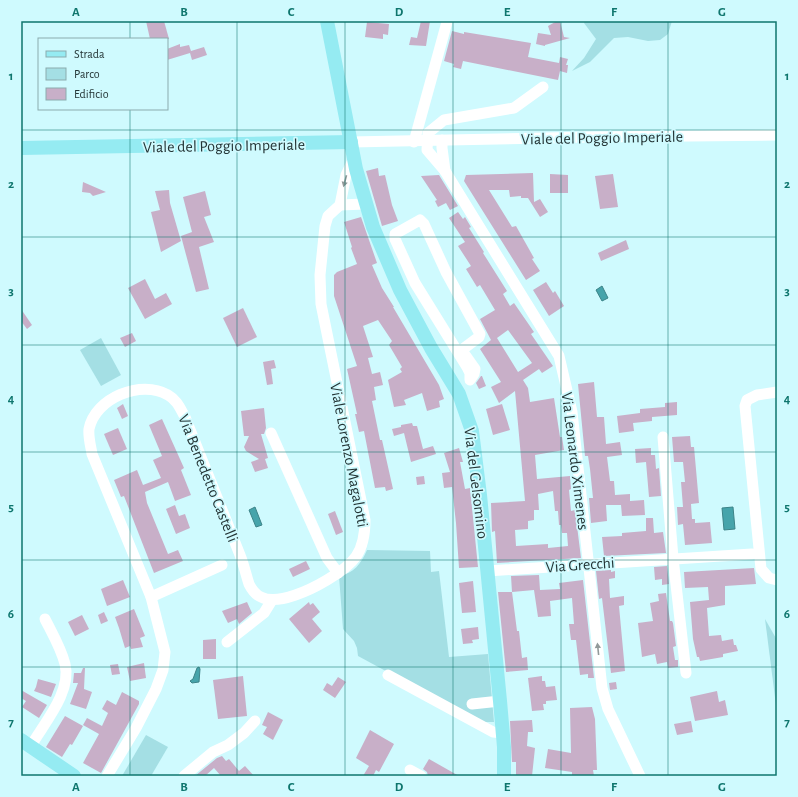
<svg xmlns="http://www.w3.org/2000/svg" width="798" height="797" font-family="'Alegreya Sans',sans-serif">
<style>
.green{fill:#a4dfe4}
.water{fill:#46a4ab;stroke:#3c8388}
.building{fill:#c8afc8;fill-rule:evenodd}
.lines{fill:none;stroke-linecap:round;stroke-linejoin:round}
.minor{stroke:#fff;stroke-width:11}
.major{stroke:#95ebf2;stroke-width:14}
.oneway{fill:#929a9a}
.grid{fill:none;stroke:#0f766e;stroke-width:1;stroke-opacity:0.55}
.labels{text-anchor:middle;stroke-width:3.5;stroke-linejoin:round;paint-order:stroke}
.street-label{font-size:16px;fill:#243536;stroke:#cffafe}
.neatline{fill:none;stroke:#0f766e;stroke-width:1.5}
.grid-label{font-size:13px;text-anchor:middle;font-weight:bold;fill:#0f766e}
</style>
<rect width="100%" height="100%" fill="#cffafe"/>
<g class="green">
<polygon points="585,21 672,21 668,34 660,40 648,41 628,37 614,38 590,62 572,71 584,58 596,39 584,23"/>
<polygon points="101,338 121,375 101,386 80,350"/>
<path d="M367,550L430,551L431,572L439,571L449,657L488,654L494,722H480L358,656L357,648L354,641L343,629L339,576C354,573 361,564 367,550Z"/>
<polygon points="765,619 777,640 777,713"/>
<polygon points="146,735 168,747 151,776 122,776"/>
</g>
<g class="water">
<polygon points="602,286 608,298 602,301 596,290"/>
<polygon points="255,507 262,525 256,527 249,510"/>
<polygon points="733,507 735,529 724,530 722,508"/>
<polygon points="199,667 200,669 199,682 192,683 190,681 193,679 197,668"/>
</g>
<g class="building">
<polygon points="146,21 164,21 169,39 150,39"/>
<polygon points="421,21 430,21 426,46 409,45 411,37 417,38"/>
<polygon points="557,21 560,21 564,37 570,38 545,45 545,46 536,44 538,33 551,35 548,26"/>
<polygon points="367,22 389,24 388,35 383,34 383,39 365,37"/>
<polygon points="452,31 464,34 464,32 531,43 528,57 559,63 560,57 568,59 566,65 568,65 567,73 560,71 558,80 463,61 461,69 453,67 454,64 444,61"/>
<polygon points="180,44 180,47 189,45 191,51 204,47 207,55 192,60 190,53 167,60 167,49"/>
<polygon points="378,168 379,176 385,175 392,205 398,221 382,226 366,171"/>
<polygon points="533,173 534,202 540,199 548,212 540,217 528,198 521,198 521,196 510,197 509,190 489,190 512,227 516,226 534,258 532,259 540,271 526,280 464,181 466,175"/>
<polygon points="550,174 568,175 568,193 550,193"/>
<polygon points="613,174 618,207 600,209 595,176"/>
<polygon points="439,175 458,206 450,210 446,203 438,207 435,201 437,200 421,176"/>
<polygon points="83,182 106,192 93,196 90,193 82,192"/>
<polygon points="169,190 170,203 181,241 161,252 151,212 160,210 155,191"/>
<polygon points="205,191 211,215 204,217 214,242 199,247 209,289 196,292 181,236 192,232 183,197"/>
<path d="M458,212L463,219L465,217L471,227L469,228L484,252L483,253L507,291L503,294L510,306L514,303L534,332L531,334L553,366L542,373L539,369L523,380L528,388L530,402L554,398L560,437H562L564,450L535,455L537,479L570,476L571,489L569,490L571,511L575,510L581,558L497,563L495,531L492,532L491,503L525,501L515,391L499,403L491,387L501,382L480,349L491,340L480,319L495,310L480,285L477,287L466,269L471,266L458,246L465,242L449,218ZM508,330L532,363L518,372L497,338ZM553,491L555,511H558L559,525H561L562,533H567L568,546L548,548V544L516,546L515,530L528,529V521L534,520V510H539L538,494Z"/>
<polygon points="361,217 377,263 372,265 382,288 394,307 393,307 439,385 444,399 439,401 440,407 427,411 422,393 404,400 406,405 394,407 388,380 402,372 400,369 402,367 389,345 392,341 378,320 363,326 373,357 368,358 372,374 380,372 383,385 374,387 376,400 372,401 380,440 382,440 393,489 386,491 385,487 375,488 364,431 359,432 355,414 357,414 347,369 357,366 334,296 334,275 337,272 357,264 351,248 352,247 344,222"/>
<polygon points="626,240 629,249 601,261 598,253"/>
<polygon points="145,279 155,299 166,293 172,304 145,319 128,288"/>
<polygon points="546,282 553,293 555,291 564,306 549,316 533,290"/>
<polygon points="243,308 257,337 237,347 223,318"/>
<polygon points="21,309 32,325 27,329 21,321"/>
<polygon points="132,333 136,341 125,347 120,338"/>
<polygon points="274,360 276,368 271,369 273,384 267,385 263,362"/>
<polygon points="481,376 482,376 486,386 479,389 476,383"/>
<polygon points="594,382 597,417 604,417 606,444 620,442 622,455 607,457 610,481 614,481 615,495 630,494 630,501 644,500 645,515 622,516 621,505 606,505 607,521 591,523 589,498 593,498 590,469 588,456 585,456 578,384"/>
<polygon points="677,402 677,415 652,417 652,421 633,423 634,431 619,433 617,416 640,413 640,409 665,407 665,403"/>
<polygon points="123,404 128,416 122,419 117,408"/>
<polygon points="502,404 510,430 493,435 486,409"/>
<polygon points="264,408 266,428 264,434 261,434 268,458 265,459 268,468 255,472 251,462 259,459 246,451 244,447 249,436 244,436 241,411"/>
<polygon points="162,419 184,468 181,470 191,495 175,501 168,482 145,492 147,503 168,554 178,550 183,561 154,573 124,496 121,497 114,480 137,470 143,485 161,478 153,460 162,456 149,425"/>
<polygon points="412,423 413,426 417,426 423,449 433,446 436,454 411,462 404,433 394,436 392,429 401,427 401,425"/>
<polygon points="118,428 127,449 113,455 104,434"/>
<polygon points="690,436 691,447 694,447 699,503 691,504 692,519 695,519 695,523 710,522 712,543 685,545 683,524 678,525 677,507 683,507 681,482 685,482 683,462 674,462 672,437"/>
<polygon points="459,448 463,462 460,462 465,489 470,488 478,567 459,568 456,523 452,487 444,488 442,473 450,472 444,453"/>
<polygon points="651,448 651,455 655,455 656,469 659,468 661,496 649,497 646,462 636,463 635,449"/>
<polygon points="424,476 425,484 417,485 416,477"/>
<polygon points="175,505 179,516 185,514 190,528 176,534 166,509"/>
<polygon points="335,511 343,532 336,535 328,514"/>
<polygon points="646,518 653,518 654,533 663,532 666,553 604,556 602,537 622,536 622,533 646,531"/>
<polygon points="306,561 310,569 293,577 289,569"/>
<polygon points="667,566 669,584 662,585 662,579 655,580 654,567"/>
<polygon points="754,568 756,584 725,586 725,605 707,608 709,636 721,635 722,641 733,639 734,645 736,645 738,651 723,654 723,657 700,661 699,657 697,657 693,639 690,602 709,600 708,587 685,588 684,572"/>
<polygon points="611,570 611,572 615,571 615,578 609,579 610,598 624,596 624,605 619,606 625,671 611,673 602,598 599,599 596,571"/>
<polygon points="539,575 540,590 560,589 559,583 583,580 594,678 588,678 588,674 580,675 576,640 571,640 569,624 574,624 572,598 550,601 551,616 538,617 534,590 512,592 511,576"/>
<polygon points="123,580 130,597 107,606 101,589"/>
<polygon points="473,581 476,612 462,613 459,583"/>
<polygon points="498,592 512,592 517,631 519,631 522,658 527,657 528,670 506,672"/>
<polygon points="666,593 670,621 672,621 673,623 676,646 673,647 675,660 678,660 678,667 668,668 667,662 657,664 655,654 642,657 638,623 653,621 650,603 659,601 658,594"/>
<polygon points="247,602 252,613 239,624 237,619 228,623 222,611"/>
<polygon points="309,602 310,605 313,603 320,612 312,619 322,631 309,643 289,619"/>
<polygon points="134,609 145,636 140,638 143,647 131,649 130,646 125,648 119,628 115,617"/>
<polygon points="104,612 108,621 101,624 98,615"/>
<polygon points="82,615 89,629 75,636 68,622"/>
<polygon points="478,627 479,639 472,640 473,643 463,644 461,629"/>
<polygon points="216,639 216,659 203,659 203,640"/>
<polygon points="144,663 146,678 130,681 127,667"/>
<polygon points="118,664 120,674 112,675 110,665"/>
<polygon points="83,668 85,668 84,689 92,692 86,709 70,704 78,683 73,683 74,673 81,673"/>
<polygon points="243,676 247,716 218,719 213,680"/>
<polygon points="542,676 542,681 545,681 546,687 555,686 557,700 546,701 546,704 543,704 544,710 532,711 528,678"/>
<polygon points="338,677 346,682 335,698 323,690 327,683 332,686"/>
<polygon points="38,679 56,684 51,697 34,691 36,687"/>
<polygon points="616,682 617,689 610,690 609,683"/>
<polygon points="21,690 47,705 39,718 22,707 26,701 21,698"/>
<polygon points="717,691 719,702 725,700 728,715 695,721 690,697"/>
<polygon points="122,692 139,701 139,704 101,773 83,763 99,734 83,725 87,718 102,726 108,713 102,709 107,700 116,705"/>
<polygon points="592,707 595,719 597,770 593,770 594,776 572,776 572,772 545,768 548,749 571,753 570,708"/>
<polygon points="268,712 283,720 273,740 263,734 267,727 262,725"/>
<polygon points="65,716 83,726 72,745 70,744 62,757 46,747"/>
<polygon points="532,720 533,732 528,732 527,746 535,748 532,776 516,776 516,762 512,762 510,721"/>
<polygon points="691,721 693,732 677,735 674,724"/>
<polygon points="370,730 394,744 379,772 376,770 373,776 363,776 369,766 356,758"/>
<polygon points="222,756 226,761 229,759 239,771 245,766 254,776 221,776 214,768 205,776 195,776 217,758"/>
<polygon points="429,759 459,776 428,776 427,772 423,769"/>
</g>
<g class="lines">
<g class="minor">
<polyline points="543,87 514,108 444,120 428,133 427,150 445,171 559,356 572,412 602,688 608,709 640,776"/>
<polyline points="442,140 442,148 445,171"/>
<polyline points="351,142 591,137 777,135"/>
<polyline points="414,142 447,22"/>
<polyline points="340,205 365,204"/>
<polygon points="420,220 424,224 446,272 480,334 479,337 463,349 463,352 475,369 474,374 470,380 470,373 467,367 415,283 395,239 395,234"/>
<polyline points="777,392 757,395 747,400 745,406 761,569 769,578 777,580"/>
<polyline points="271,433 327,558 338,573"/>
<polyline points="663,437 673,558 686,673"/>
<polyline points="487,571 752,554"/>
<polyline points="151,597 222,565"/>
<polyline points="227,642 264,613 272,600"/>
<polyline points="388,675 493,732 503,733"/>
<polyline points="472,704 500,701"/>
<path d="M31,746C44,723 72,692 65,664C61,648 52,633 45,619"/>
<polyline points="410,770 421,776"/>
<path d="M107,776L136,728L156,689L163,670L165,652L151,597L92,454C91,447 88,437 89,429C95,398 141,379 168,395C177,400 180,408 185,417C203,463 222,509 240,555C244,565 246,575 249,584C252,590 256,595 261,597C278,606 312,589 327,580C354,564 365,553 365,520L321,304L320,275L325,226L328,216L340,205L346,175L354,158"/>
<polyline points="184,776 213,752 228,745 244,733 255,721"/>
</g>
<g class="major">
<polyline points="327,21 356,169 373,227 400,290 431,348 459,394 472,431 480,495 500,701 504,747 504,776"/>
<polyline points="21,148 351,142"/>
<polyline points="21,740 74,776"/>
</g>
</g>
<defs><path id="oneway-solid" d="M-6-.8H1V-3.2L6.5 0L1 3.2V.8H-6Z"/></defs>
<g class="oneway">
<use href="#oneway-solid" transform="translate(345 181) rotate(105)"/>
<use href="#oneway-solid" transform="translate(598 649) rotate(-96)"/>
</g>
<path class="grid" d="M130,21V39M237,21V776M345,21V776M453,21V776M561,21V776M668,21V776M130,109V776M21,130H777M21,237H777M21,345H777M21,452H777M21,560H777M21,667H777"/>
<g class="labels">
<g class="street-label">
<text transform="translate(602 137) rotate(-1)" y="6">Viale del Poggio Imperiale</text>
<text transform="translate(224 145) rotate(-1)" y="6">Viale del Poggio Imperiale</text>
<text transform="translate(350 455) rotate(79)" y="6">Viale Lorenzo Magalotti</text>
<text transform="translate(576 461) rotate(83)" y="6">Via Leonardo Ximenes</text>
<text transform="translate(209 478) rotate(68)" y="6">Via Benedetto Castelli</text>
<text transform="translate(477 483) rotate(83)" y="6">Via del Gelsomino</text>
<text transform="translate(580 564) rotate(-4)" y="6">Via Grecchi</text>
</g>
</g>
<rect width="798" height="797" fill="none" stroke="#cffafe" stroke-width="44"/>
<rect x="38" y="38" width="130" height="72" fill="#cffafe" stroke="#8babae"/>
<rect x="46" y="51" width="20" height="6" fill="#95ebf2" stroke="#8babae"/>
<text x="74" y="58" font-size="12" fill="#243536">Strada</text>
<rect x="46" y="68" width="20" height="12" fill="#a4dfe4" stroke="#8babae"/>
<text x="74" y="78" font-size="12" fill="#243536">Parco</text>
<rect x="46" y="88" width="20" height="12" fill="#c8afc8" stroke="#8babae"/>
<text x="74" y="98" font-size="12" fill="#243536">Edificio</text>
<rect x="22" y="22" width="754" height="753" class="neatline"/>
<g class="grid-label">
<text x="76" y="16">A</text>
<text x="184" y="16">B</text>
<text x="291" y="16">C</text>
<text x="399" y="16">D</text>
<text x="507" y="16">E</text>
<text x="614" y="16">F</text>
<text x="722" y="16">G</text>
<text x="11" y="80">1</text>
<text x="787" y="80">1</text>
<text x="11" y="188">2</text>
<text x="787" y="188">2</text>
<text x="11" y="295">3</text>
<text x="787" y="295">3</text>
<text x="11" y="403">4</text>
<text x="787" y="403">4</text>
<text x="11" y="511">5</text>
<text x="787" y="511">5</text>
<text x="11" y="618">6</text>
<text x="787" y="618">6</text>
<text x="11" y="726">7</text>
<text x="787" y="726">7</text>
<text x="76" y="791">A</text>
<text x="184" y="791">B</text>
<text x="291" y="791">C</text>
<text x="399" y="791">D</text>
<text x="507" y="791">E</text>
<text x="614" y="791">F</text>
<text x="722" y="791">G</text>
</g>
</svg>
